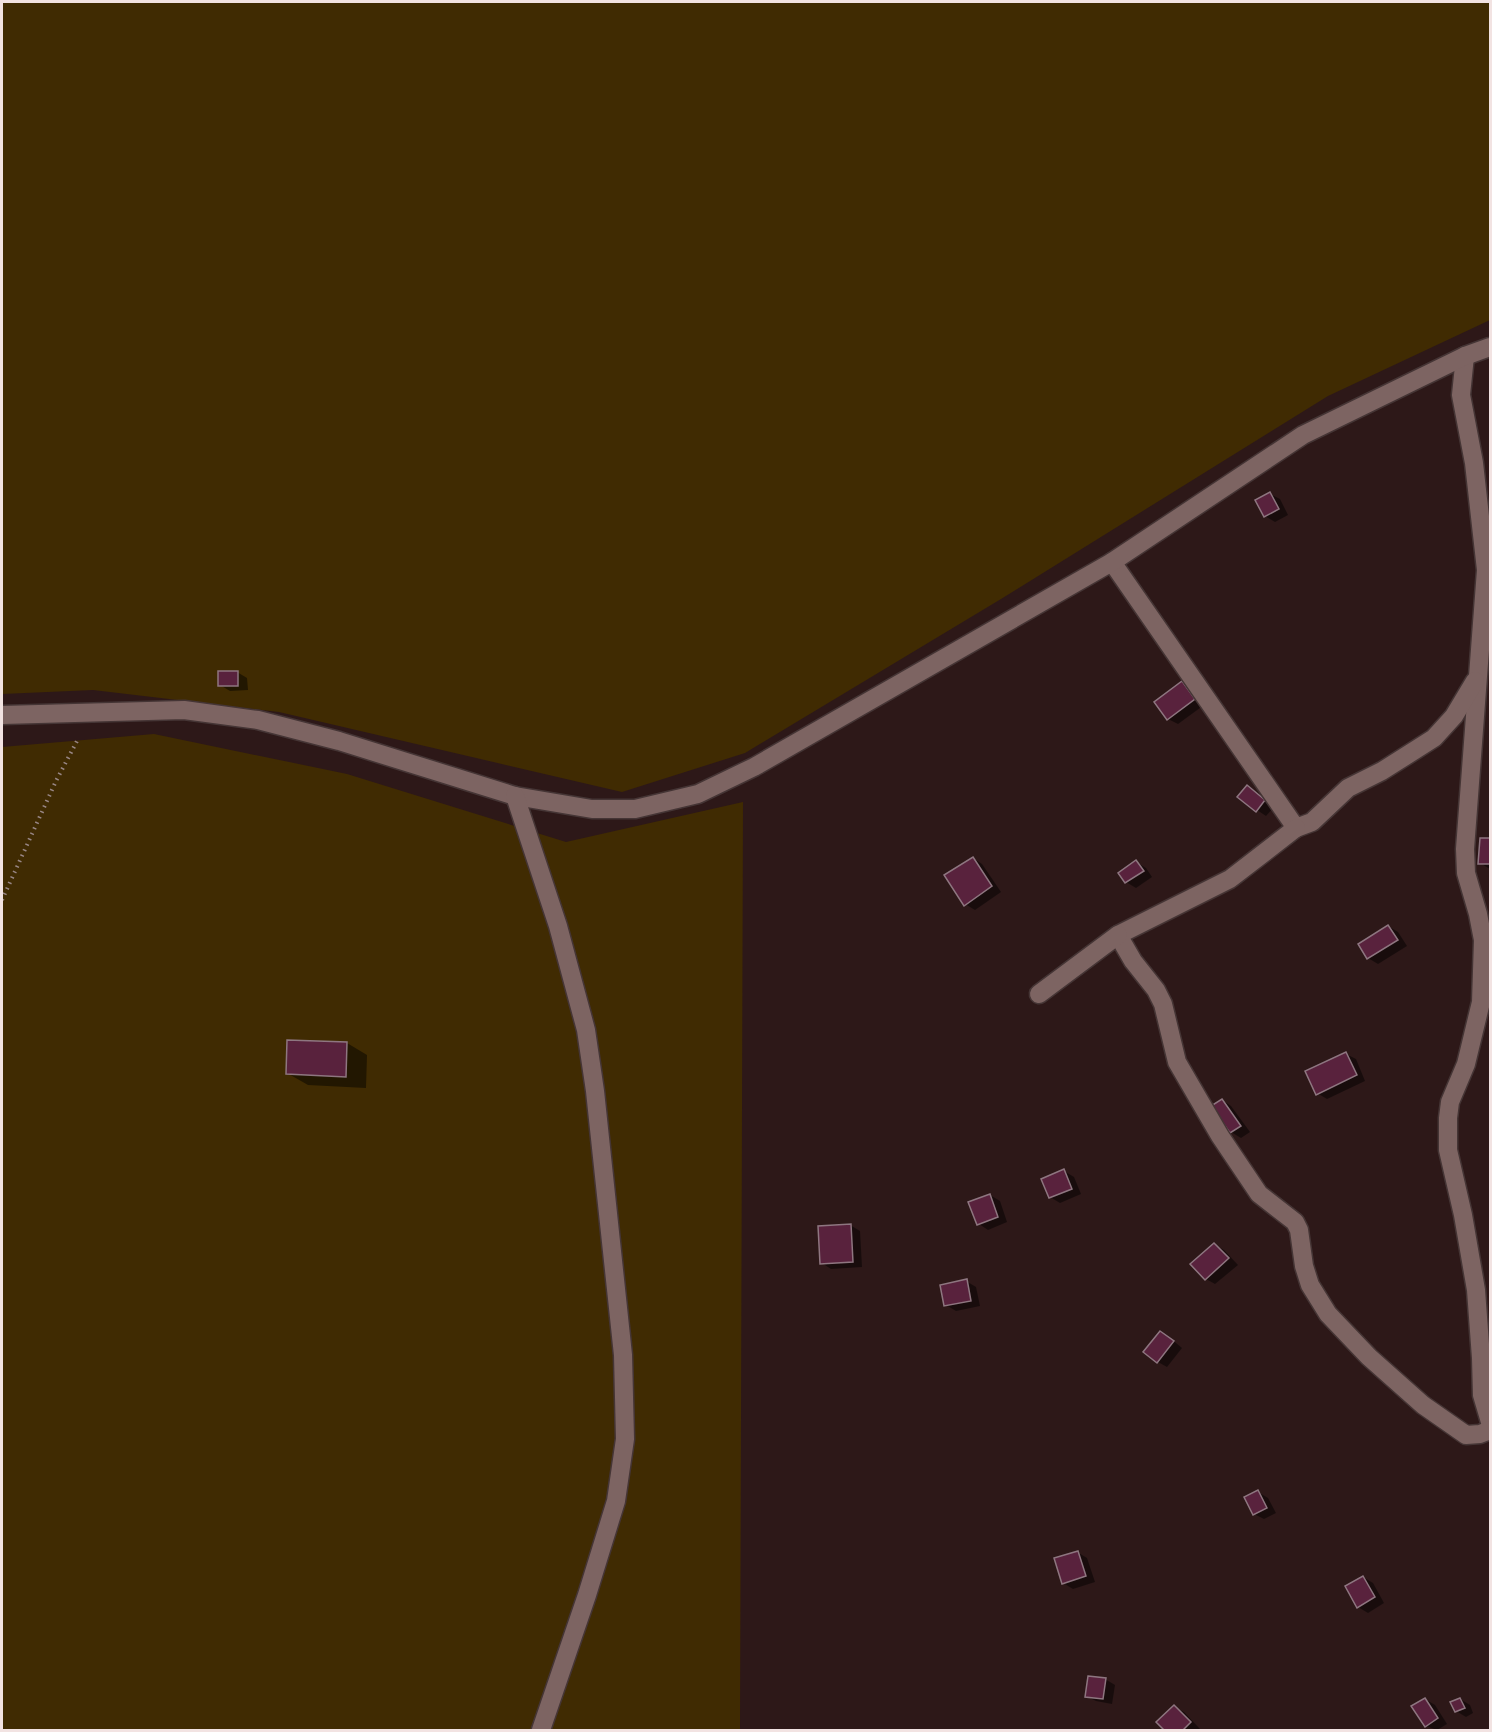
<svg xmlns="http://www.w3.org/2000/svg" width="1492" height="1732" font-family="Helvetica,sans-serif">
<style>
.green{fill:#402b02}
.shadow{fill:#0007}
.building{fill:#59223d;stroke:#8e7680;stroke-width:1.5}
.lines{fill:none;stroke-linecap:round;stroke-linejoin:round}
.street-casing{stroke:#453535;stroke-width:21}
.path{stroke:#988685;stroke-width:4;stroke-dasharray:1.5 4.5;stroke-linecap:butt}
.street{stroke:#7d6462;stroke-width:18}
</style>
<rect width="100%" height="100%" fill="#2d1818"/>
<g class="green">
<polygon points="2,2 1490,2 1490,320 1328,396 1001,599 745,753 622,792 279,712 93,690 2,694"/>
<polygon points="154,734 347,774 566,842 743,802 740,1730 2,1730 2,747"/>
</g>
<g class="shadow">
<polygon points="1270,494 1280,499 1288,515 1275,522 1265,516"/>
<polygon points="237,672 247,678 248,690 230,691 220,685"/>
<polygon points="1182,683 1192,689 1204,705 1178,724 1168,719"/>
<polygon points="1247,787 1274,807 1266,816 1257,810"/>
<polygon points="1481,840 1490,840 1490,869 1480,863"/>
<polygon points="973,858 982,864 1001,892 975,910 965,904"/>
<polygon points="1136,862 1146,868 1152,877 1136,888 1126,882"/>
<polygon points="1388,926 1398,932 1407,946 1378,964 1368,958 1360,945"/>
<polygon points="347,1043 367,1055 366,1088 308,1085 287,1073"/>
<polygon points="1346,1054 1356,1059 1365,1081 1327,1099 1317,1093"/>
<polygon points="1222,1100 1231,1106 1250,1132 1241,1138 1231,1132"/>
<polygon points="1064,1171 1074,1177 1081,1194 1060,1203 1050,1197"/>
<polygon points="990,1195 1000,1201 1007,1222 988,1230 979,1224"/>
<polygon points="850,1225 860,1231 862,1267 831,1269 822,1263"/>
<polygon points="1215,1245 1224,1250 1238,1265 1215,1284 1206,1279"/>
<polygon points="966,1281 976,1287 980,1306 956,1311 946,1305"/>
<polygon points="1170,1338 1182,1348 1167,1367 1158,1362"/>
<polygon points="1258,1492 1268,1498 1276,1513 1264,1519 1254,1514"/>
<polygon points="1077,1552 1087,1558 1095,1582 1073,1589 1063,1583"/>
<polygon points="1363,1577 1373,1583 1384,1603 1368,1613 1358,1607"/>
<polygon points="1105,1679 1115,1685 1112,1704 1096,1701 1086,1696"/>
<polygon points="1425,1699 1435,1705 1447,1724 1437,1730 1426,1726"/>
<polygon points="1460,1699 1470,1705 1473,1713 1466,1717 1456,1711"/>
<polygon points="1174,1707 1184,1712 1200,1729 1198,1730 1166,1730 1158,1722"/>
</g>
<g class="building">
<polygon points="1270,492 1279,509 1264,517 1255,500"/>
<rect x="218" y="671" width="20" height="15"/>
<polygon points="1182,681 1195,699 1167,720 1154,702"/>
<polygon points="1247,785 1265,800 1256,812 1237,797"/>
<polygon points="1480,838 1490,838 1490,864 1478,864"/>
<polygon points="973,857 992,886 964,906 944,875"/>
<polygon points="1136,860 1144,871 1125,883 1118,873"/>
<polygon points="1388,925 1398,940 1367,959 1358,944"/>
<polygon points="287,1040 347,1042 346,1077 286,1074"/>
<polygon points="1346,1052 1357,1075 1316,1095 1305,1071"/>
<polygon points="1222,1099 1241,1126 1230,1133 1211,1106"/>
<polygon points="1064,1169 1072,1189 1049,1198 1041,1179"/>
<polygon points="990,1194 998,1217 977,1225 968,1202"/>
<polygon points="851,1224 853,1262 820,1264 818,1226"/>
<polygon points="1214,1243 1229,1258 1205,1280 1190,1264"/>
<polygon points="967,1279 971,1301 944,1306 940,1285"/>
<polygon points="1160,1331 1174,1341 1157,1363 1143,1352"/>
<polygon points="1258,1490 1267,1508 1253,1515 1244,1497"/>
<polygon points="1078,1551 1086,1576 1062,1584 1054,1558"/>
<polygon points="1363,1576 1375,1597 1357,1608 1345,1586"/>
<polygon points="1088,1676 1106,1678 1103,1699 1085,1697"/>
<polygon points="1425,1698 1438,1718 1425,1727 1411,1706"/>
<polygon points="1460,1698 1465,1708 1455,1712 1450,1702"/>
<polygon points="1174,1705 1191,1722 1183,1730 1164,1730 1156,1722"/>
</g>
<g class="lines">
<g class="street-casing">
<g id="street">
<polyline points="1465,356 1461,395 1474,463 1486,570 1465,849 1466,873 1478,914 1483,940 1481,1002 1466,1064 1450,1102 1448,1118 1448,1150 1463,1215 1476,1290 1481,1358 1482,1395 1490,1422"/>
<polyline points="1112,562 1296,828 1312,822 1348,788 1382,771 1434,738 1454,716 1475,681"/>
<polyline points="2,715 184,710 258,720 339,741 515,796 592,809 635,809 698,794 754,767 1112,562 1303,435 1465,356 1490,347"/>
<polyline points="515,796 558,926 586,1030 595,1091 623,1355 625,1439 616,1501 587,1595 541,1730"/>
<polyline points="1296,828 1230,879 1118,935 1133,961 1156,990 1163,1004 1177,1062 1220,1136 1259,1194 1295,1222 1299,1230 1304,1266 1310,1285 1328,1314 1369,1357 1423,1405 1466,1435 1480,1434 1490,1430"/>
<polyline points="1039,994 1118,935"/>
</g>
</g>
<polyline class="path" points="2,900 56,781 77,741"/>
<use href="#street" class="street"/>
</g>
<rect width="1492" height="1732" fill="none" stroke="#f2e3e2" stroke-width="6"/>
</svg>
